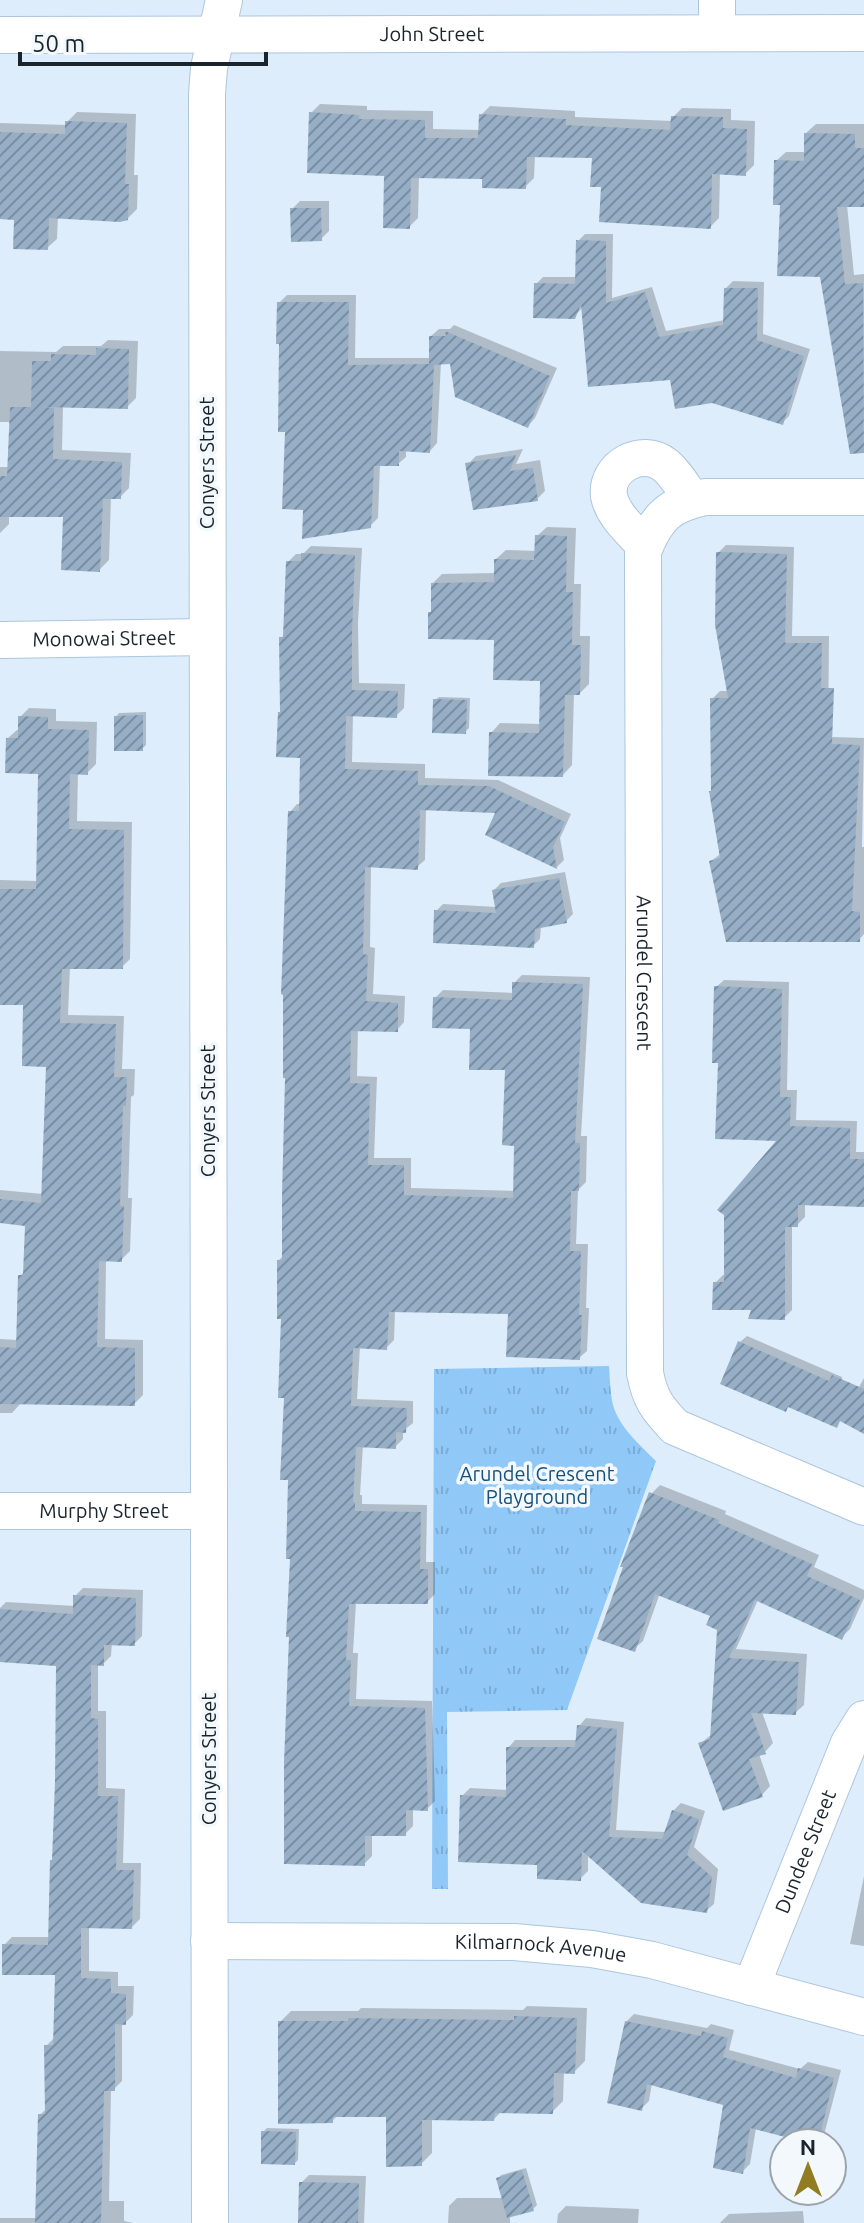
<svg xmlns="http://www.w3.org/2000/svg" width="864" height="2223" font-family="Ubuntu,sans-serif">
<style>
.park{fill:url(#park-tufts)}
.shadow{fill:#0003}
.building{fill:url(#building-hatch)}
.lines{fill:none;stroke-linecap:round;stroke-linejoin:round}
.minor-casing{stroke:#acc6dd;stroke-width:38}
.minor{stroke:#fff;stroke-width:36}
.labels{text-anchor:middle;stroke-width:7;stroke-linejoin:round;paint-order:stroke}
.street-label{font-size:20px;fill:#1a242d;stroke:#f3f8fd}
.park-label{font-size:20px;fill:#15517c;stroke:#f3f8fd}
</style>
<defs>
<pattern id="park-tufts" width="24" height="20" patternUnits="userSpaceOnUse" patternTransform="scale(2)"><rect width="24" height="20" fill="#90c8f8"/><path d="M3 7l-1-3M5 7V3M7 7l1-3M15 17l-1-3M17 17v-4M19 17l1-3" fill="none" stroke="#7cacd5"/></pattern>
<pattern id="building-hatch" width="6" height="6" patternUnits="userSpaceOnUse" patternTransform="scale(2)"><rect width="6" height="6" fill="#96afc6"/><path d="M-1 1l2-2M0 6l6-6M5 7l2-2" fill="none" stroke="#7a8ea1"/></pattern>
</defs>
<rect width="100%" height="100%" fill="#ddedfb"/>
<path class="park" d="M609,1366C610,1378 610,1393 613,1405C619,1427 640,1445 656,1461L567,1710L447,1712L448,1889H432L434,1369Z"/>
<g class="shadow">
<polygon points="320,104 367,106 367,110 433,111 433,129 481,130 481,115 490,106 575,111 575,117 672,121 673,117 682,108 731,109 731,120 755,121 754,165 745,174 720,173 719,218 710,227 603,185 594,156 535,155 534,178 525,187 484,177 419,176 418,218 409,227 386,174 311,113"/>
<polygon points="77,112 136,114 134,175 138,175 137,209 127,219 58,216 57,239 47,248 16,218 0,217 0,123 67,125 67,122"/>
<polygon points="816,124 864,124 864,205 847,205 854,275 864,274 864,420 846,423 821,275 782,203 776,161 786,152 806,152 806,133"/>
<polygon points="300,201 329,201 329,231 321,239 292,209"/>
<polygon points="585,234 613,234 612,298 652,287 666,331 725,320 726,288 733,281 764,282 763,334 810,349 789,416 782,423 672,378 583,307 574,317 536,284 543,277 577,277 578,241"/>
<polygon points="287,295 356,295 355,358 431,358 431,336 439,329 450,329 454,325 557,368 535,418 528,426 452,362 441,362 437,443 430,451 406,450 406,457 398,464 380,464 378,518 370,526 305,508 287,430 279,303"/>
<polygon points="108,340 138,341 136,398 127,407 63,406 62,450 131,453 129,488 120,497 111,497 109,560 99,570 65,515 9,515 9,524 0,533 0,467 9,467 12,422 0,422 0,351 56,352 63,346 101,346"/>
<polygon points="523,449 516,464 540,460 545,491 537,499 468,464 476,456"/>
<polygon points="547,527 576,528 574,584 581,584 580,636 590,636 589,684 580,693 574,693 572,765 563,775 491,733 500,723 541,724 542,679 496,638 433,610 433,583 442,574 496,573 496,559 506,550 537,551 537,536"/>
<polygon points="726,545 794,547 792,636 829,636 828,742 833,737 864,738 862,847 864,847 864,934 859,940 711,861 722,853 713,789 712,699 720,691 729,691 718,553"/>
<polygon points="311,546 362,548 358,623 359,683 405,684 404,708 396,716 353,714 352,762 425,764 425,778 498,780 571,814 560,838 564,860 557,867 488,834 499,811 426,808 425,860 417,867 371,866 370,947 375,948 373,994 405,996 404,1022 397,1030 358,1029 357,1076 377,1077 374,1158 411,1158 411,1188 515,1191 516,1144 508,1068 472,1028 435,998 443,990 514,993 514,983 522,975 590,977 581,1136 587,1136 586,1182 578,1190 576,1244 588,1244 586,1308 589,1308 587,1351 579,1358 510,1312 395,1311 394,1340 387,1347 360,1346 357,1399 413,1401 413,1423 403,1431 403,1439 395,1447 363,1445 360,1495 362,1495 362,1504 427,1505 426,1562 435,1562 435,1594 427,1602 356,1602 353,1653 358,1653 356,1699 432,1701 435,1801 427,1809 413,1808 413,1826 405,1834 372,1834 372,1856 364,1864 292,1557 290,1478 279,1260 284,1255 290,812 297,804 301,804 302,756 282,710 281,638 285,634 288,562 296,554 303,554"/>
<polygon points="439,697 470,698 469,728 465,732 435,700"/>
<polygon points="29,708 56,709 56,721 97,722 96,764 87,773 78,772 77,821 132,822 130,959 122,967 70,967 68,1015 124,1016 122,1069 135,1069 134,1095 131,1097 128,1198 132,1198 130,1251 121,1260 106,1260 105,1339 143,1340 143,1395 134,1404 21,1403 12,1413 0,1413 0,1339 18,1340 20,1276 25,1271 27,1224 0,1221 0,1190 43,1194 48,1065 25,1004 0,1003 0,880 38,881 40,772 8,738 17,730 20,730 20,717"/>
<polygon points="146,712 146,745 142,749 116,717 119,713"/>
<polygon points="565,872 573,914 566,921 541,926 540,939 533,946 436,911 443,904 497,907 494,890 501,883"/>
<polygon points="724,980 789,982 787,1090 797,1090 796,1120 857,1121 856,1152 864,1152 864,1205 805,1203 805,1217 797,1225 792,1225 792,1310 784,1318 754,1308 715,1283 723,1275 726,1275 780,1139 720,1061 716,987"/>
<polygon points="747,1336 842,1377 842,1418 864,1378 864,1432 841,1419 835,1425 789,1405 786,1409 723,1383 740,1342"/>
<polygon points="660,1485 726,1511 725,1514 819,1555 814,1567 864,1590 864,1598 850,1629 842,1637 758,1600 736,1649 807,1654 804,1705 795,1713 762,1712 773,1743 765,1752 759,1754 770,1786 762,1795 701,1743 712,1734 719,1629 713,1615 660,1593 643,1641 634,1649 651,1494"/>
<polygon points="83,1588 143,1590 142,1636 134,1644 112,1643 111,1656 103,1664 98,1664 98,1711 106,1711 106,1788 125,1789 123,1863 141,1863 140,1919 132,1927 89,1926 89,1971 118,1972 118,1986 134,1986 133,2015 125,2023 122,2023 122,2081 114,2089 111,2089 109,2201 124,2201 124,2221 133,2223 0,2223 0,2218 37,2218 40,2115 47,2108 46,2046 55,2037 57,1973 4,1945 12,1937 50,1937 54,1858 58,1664 0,1660 0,1608 6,1602 75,1606 75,1596"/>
<polygon points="586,1718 624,1722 616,1830 666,1832 673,1811 681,1803 705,1811 694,1847 718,1869 714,1904 706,1911 588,1854 588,1871 580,1879 539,1864 462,1796 470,1788 508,1790 508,1748 515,1740 578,1740 579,1726"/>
<polygon points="864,1876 864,1946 850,1944"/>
<polygon points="527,2006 587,2008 585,2061 574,2072 564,2072 563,2101 552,2112 502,2111 494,2119 432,2118 432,2153 421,2164 388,2115 338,2115 332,2121 280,2022 291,2011 358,2011 361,2008 523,2010"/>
<polygon points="634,2014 707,2028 711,2024 734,2030 729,2050 800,2069 808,2062 841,2070 824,2135 816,2143 756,2128 750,2164 742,2172 726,2103 652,2083 649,2101 641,2109 626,2022"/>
<polygon points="267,2128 299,2129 298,2160 295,2163 263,2132"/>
<polygon points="526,2168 537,2205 533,2209 510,2216 510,2223 448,2223 449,2206 457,2198 503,2198 498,2179 501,2175"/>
<polygon points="309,2175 366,2176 364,2223 300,2223 301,2183"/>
<polygon points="566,2206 639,2209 638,2223 557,2223 558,2214"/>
<polygon points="803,2211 804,2223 720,2223 729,2214"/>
</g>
<g class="building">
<polygon points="309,112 359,115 359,119 425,120 425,138 478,138 479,114 566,119 566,125 670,130 671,116 723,117 723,128 747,129 746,176 712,174 711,229 599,222 601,187 590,187 592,158 527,157 526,189 482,188 482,179 411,178 410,229 383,228 384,176 307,173"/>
<polygon points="65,121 127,123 125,184 129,184 128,220 120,222 49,218 48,250 13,249 14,220 0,219 0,132 65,134"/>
<polygon points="804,133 855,134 855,148 864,148 864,207 837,207 845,284 863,283 864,453 850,454 820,277 777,276 780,205 773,205 774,160 804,161"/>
<polygon points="290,208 321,208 322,241 291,242"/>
<polygon points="576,240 606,241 606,303 645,292 659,337 723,325 724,288 758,288 757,340 804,356 783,425 712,403 675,409 670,380 588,387 581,304 575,319 533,318 534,283 575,284"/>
<polygon points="277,302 349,302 348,365 429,364 429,336 446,336 445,331 550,376 528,428 455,397 450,364 434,365 430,453 399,451 399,466 374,466 371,528 302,539 303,510 282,509 285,432 278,432 279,344 276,344"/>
<polygon points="96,348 129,349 128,409 42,407 54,408 53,459 122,462 121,499 103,499 100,572 61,570 63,517 0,517 0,476 7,476 10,407 31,407 32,361 51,361 51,354 96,355"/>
<polygon points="516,455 510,471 533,468 538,501 473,510 465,463"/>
<polygon points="535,535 567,536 566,592 573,592 572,645 581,645 580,695 565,695 563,777 488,776 489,732 539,733 540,681 493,680 494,640 428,639 428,612 431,612 431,583 494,582 494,559 534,560"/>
<polygon points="716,552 787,554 785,643 822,643 821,688 834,688 832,744 860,745 852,911 860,912 860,942 726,942 709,861 720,858 709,791 711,791 710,698 728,698 715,625"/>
<polygon points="301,553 355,555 352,632 352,690 398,691 397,718 346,716 345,769 418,771 418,785 489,786 565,822 553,847 557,869 485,835 495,813 420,810 418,870 365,867 363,954 368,955 366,1001 398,1003 398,1032 351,1031 350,1083 370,1084 368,1165 404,1165 404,1195 513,1198 514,1146 502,1145 505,1070 469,1070 470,1029 432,1028 433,997 512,1000 512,982 583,984 575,1143 580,1143 579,1191 571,1191 570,1251 581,1251 579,1315 582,1315 580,1360 506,1357 508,1314 389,1312 387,1350 353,1348 351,1406 407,1408 406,1433 396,1432 396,1449 356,1447 353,1502 355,1502 355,1511 421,1512 420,1569 428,1569 428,1604 349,1604 346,1660 351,1660 349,1706 425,1708 428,1811 406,1810 406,1836 365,1836 365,1866 284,1864 284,1762 289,1637 286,1637 290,1559 286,1559 288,1480 280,1480 284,1398 278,1398 281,1319 277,1319 277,1260 282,1260 282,1195 285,1078 283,1078 283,995 281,994 288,811 299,811 300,758 276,757 278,712 280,712 279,637 283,637 286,561 301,561"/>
<polygon points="433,699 467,700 466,734 432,733"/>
<polygon points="143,715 143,751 114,751 114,716"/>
<polygon points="18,716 48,717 48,729 89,730 88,775 70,774 69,829 124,830 123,969 62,969 60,1023 116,1024 114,1077 127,1077 126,1106 123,1106 120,1206 124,1206 122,1262 99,1261 97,1347 135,1348 135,1406 0,1404 0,1347 16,1348 18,1275 23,1275 25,1226 0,1223 0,1199 41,1203 46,1067 22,1066 23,1005 0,1005 0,889 36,889 38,774 5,773 6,738 18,738"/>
<polygon points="559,878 567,923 535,929 534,948 433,943 434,910 496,913 492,890"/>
<polygon points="714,986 782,989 780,1097 791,1097 790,1126 850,1128 850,1159 864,1159 864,1207 798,1205 798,1227 785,1227 785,1320 748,1319 751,1310 712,1310 713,1282 724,1282 724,1215 717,1210 776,1141 715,1139 718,1063 712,1063"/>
<polygon points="738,1341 829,1381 832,1375 864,1389 864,1434 840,1421 837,1428 788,1407 786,1412 720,1384"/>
<polygon points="649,1492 719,1520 718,1523 812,1564 807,1576 860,1600 842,1640 755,1600 729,1658 799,1662 796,1715 751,1713 766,1754 749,1759 763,1797 723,1811 698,1743 710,1739 717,1630 706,1625 710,1616 655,1594 635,1652 597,1639 623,1567 620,1567"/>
<polygon points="73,1595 136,1598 135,1646 104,1645 104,1666 91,1665 91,1718 98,1719 98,1796 118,1796 116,1870 134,1870 132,1929 81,1928 81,1978 111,1979 111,1993 126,1994 126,2025 115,2024 115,2091 104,2091 101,2223 35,2223 38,2114 45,2114 44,2045 53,2045 55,1975 2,1975 2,1944 48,1945 50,1860 52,1860 55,1782 56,1666 0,1662 0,1609 73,1614"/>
<polygon points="577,1725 617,1729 609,1837 662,1839 672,1810 699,1819 687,1855 712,1877 707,1913 641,1903 582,1851 581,1881 537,1879 537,1865 458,1862 460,1795 506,1797 506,1747 575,1747"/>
<polygon points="514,2016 577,2018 575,2074 554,2073 553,2114 495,2113 494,2121 422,2120 422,2166 386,2167 386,2117 333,2117 333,2123 278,2124 278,2021 348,2021 348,2018 514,2020"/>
<polygon points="625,2021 701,2036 702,2031 728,2038 723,2057 796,2078 798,2068 834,2078 818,2143 808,2143 750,2128 743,2174 713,2168 723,2105 647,2084 642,2111 607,2103"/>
<polygon points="261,2131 296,2132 295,2165 261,2164"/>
<polygon points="522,2170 534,2211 507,2218 496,2178"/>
<polygon points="299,2182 359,2183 358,2223 298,2223"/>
</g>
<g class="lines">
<g class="minor-casing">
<g id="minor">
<polyline points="717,0 717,33"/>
<path id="s1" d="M0,35L864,33"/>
<path id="s2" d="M864,497H705C668,505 657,517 643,551L645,1373C650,1399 657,1408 675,1427L864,1507"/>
<path d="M645,546C632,531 613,516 609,496C605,466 643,447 665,465C676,474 684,488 692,500"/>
<path id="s3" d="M0,640L207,637"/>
<path id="s4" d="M0,1511H209"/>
<path id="s5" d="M209,1941L514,1942L592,1949L652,1960L864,2017"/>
<path id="s6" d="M751,1987L849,1743L864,1719"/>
<polyline points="210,2223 207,94 209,68 224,0"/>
</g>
</g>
<use href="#minor" class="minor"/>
</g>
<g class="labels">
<g class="street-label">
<text dy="7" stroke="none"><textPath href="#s1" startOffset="432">John Street</textPath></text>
<text transform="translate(207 463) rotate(-90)" y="7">Conyers Street</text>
<text dy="7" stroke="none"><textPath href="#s3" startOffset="104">Monowai Street</textPath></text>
<text dy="7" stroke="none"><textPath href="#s2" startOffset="668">Arundel Crescent</textPath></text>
<text transform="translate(208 1111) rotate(-90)" y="7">Conyers Street</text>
<text dy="7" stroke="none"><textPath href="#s4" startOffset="104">Murphy Street</textPath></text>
<text transform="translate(209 1759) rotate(-90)" y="7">Conyers Street</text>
<text dy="7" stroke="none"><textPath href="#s6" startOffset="146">Dundee Street</textPath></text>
<text dy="7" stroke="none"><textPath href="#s5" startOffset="332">Kilmarnock Avenue</textPath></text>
</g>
<g class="park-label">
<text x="537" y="1481">Arundel Crescent<tspan x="537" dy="23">Playground</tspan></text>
</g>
</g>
<g transform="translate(808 2167)"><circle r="38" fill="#f3f8fd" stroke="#9ca3aa" stroke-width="2"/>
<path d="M0-6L14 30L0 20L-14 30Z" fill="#927c22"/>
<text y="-12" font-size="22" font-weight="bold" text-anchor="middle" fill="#1a242d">N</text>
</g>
<path d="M20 52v12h246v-12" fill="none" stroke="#1a242d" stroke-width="4"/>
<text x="32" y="52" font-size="24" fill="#1a242d" stroke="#f3f8fd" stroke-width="6" paint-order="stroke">50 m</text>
</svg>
